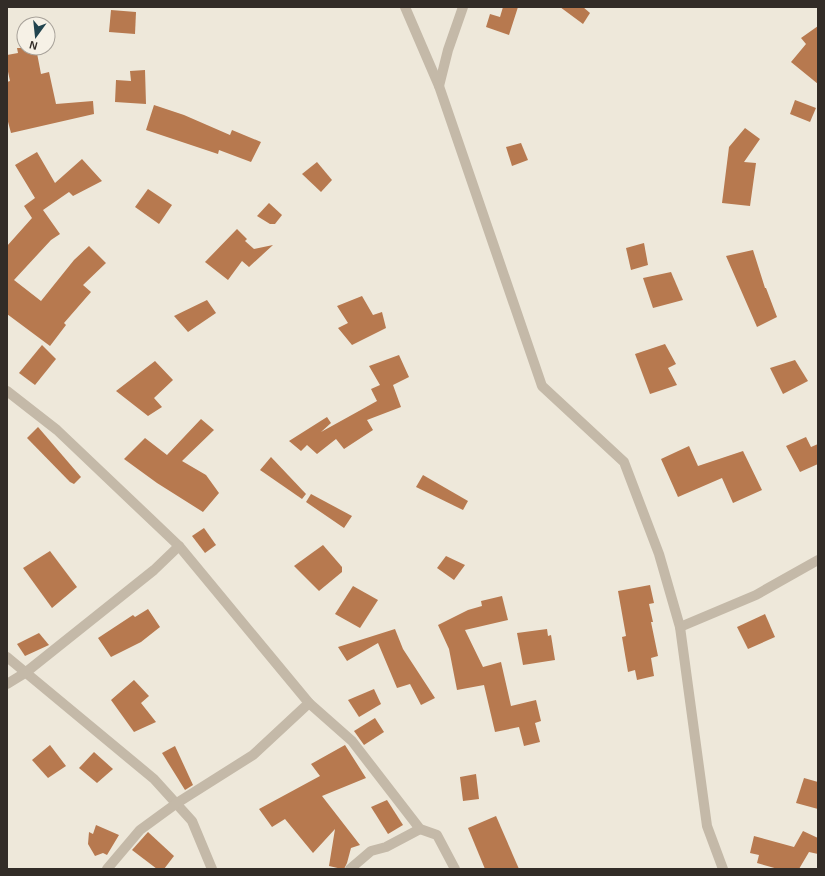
<svg xmlns="http://www.w3.org/2000/svg" width="825" height="876" font-family="Helvetica,sans-serif">
<style>
.building{fill:#b7794f}
.lines{fill:none;stroke-linecap:round;stroke-linejoin:round}
.minor{stroke:#c4b9a8;stroke-width:10}
</style>
<rect width="100%" height="100%" fill="#eee8da"/>
<g class="building">
<polygon points="503,7 518,7 509,35 486,27 490,14 500,17"/>
<polygon points="560,7 583,7 590,13 583,24"/>
<polygon points="111,10 136,12 135,34 109,32"/>
<polygon points="818,26 818,84 791,62 806,44 801,38"/>
<polygon points="17,48 36,48 41,74 49,72 56,104 93,101 94,114 11,133 7,118 7,82 10,81 7,67 7,55 18,53"/>
<polygon points="145,70 146,104 115,102 116,80 131,81 130,71"/>
<polygon points="795,100 816,108 810,122 790,114"/>
<polygon points="154,105 184,115 230,135 232,130 261,142 251,162 219,150 218,154 146,130"/>
<polygon points="745,128 760,139 744,162 756,163 750,206 722,203 729,147"/>
<polygon points="521,143 528,160 512,166 506,147"/>
<polygon points="37,152 55,183 82,159 102,181 73,196 69,192 43,210 60,234 51,240 14,280 41,301 74,260 89,246 106,263 83,285 91,292 64,323 66,325 50,346 7,314 7,246 32,218 24,206 35,198 15,165"/>
<polygon points="317,162 332,180 321,192 302,174"/>
<polygon points="148,189 172,205 159,224 135,207"/>
<polygon points="269,203 282,215 275,224 270,224 257,216"/>
<polygon points="237,229 247,239 245,241 254,249 273,245 249,267 242,261 228,280 205,262"/>
<polygon points="644,243 648,265 631,270 626,248"/>
<polygon points="753,250 765,288 766,288 777,317 757,327 726,256"/>
<polygon points="671,272 683,300 653,308 643,278"/>
<polygon points="362,296 373,315 382,312 386,328 352,345 338,328 348,323 337,306"/>
<polygon points="207,300 216,313 188,332 174,316"/>
<polygon points="665,344 676,364 668,368 677,385 650,394 635,354"/>
<polygon points="42,345 56,359 35,385 19,373"/>
<polygon points="399,355 409,377 393,385 401,407 367,420 373,430 344,449 336,439 317,454 307,445 301,451 289,441 327,417 331,423 321,432 377,401 371,389 380,385 369,366"/>
<polygon points="795,360 808,381 783,394 770,368"/>
<polygon points="155,361 173,380 154,398 162,407 148,416 116,391"/>
<polygon points="201,419 214,430 182,461 206,475 219,493 203,512 157,483 124,459 145,438 167,455"/>
<polygon points="38,427 81,477 74,484 70,482 27,438"/>
<polygon points="806,437 811,447 818,444 818,464 800,472 786,446"/>
<polygon points="689,446 698,466 743,451 762,490 733,503 722,478 678,497 661,459"/>
<polygon points="271,457 306,494 302,499 260,470"/>
<polygon points="423,475 468,501 463,510 416,487"/>
<polygon points="311,494 352,516 344,528 306,502"/>
<polygon points="204,528 216,545 205,553 192,536"/>
<polygon points="323,545 342,567 342,572 319,591 294,566"/>
<polygon points="50,551 77,587 52,608 23,568"/>
<polygon points="446,556 465,565 454,580 437,568"/>
<polygon points="650,585 654,603 649,604 653,622 651,622 658,656 651,658 654,676 637,680 635,670 628,672 622,637 626,636 618,591"/>
<polygon points="353,586 378,600 360,628 335,614"/>
<polygon points="502,596 508,620 465,630 483,667 501,662 511,706 536,700 541,721 535,723 540,742 524,746 519,727 495,732 484,685 457,690 449,649 438,625 468,610 482,606 481,601"/>
<polygon points="148,609 160,627 141,642 111,657 98,638 133,615 135,617"/>
<polygon points="765,614 775,637 748,649 737,627"/>
<polygon points="395,629 403,649 435,698 421,705 410,684 397,688 378,643 347,661 338,647"/>
<polygon points="547,629 548,636 551,635 555,660 523,665 517,633"/>
<polygon points="39,633 49,645 25,656 17,644"/>
<polygon points="134,680 149,696 141,703 156,722 134,732 111,700"/>
<polygon points="374,689 381,704 359,717 348,700"/>
<polygon points="375,718 384,732 364,745 354,731"/>
<polygon points="50,745 66,766 48,778 32,760"/>
<polygon points="345,745 366,778 322,796 360,845 351,848 347,863 344,869 342,869 329,866 335,829 313,853 285,819 272,827 259,809 320,776 311,764"/>
<polygon points="175,746 193,785 185,790 162,753"/>
<polygon points="94,752 113,769 97,783 79,768"/>
<polygon points="476,774 479,799 463,801 460,777"/>
<polygon points="804,778 818,782 818,809 796,803"/>
<polygon points="387,800 403,825 388,834 371,807"/>
<polygon points="496,816 519,869 485,869 468,828"/>
<polygon points="96,825 119,835 107,855 103,853 95,856 88,844 89,832 93,834"/>
<polygon points="803,831 818,838 818,854 809,852 799,869 778,869 757,863 759,855 750,853 754,836 794,847"/>
<polygon points="148,832 174,856 164,869 157,869 132,850"/>
</g>
<g class="lines">
<g class="minor">
<polyline points="405,7 439,86 542,386 624,462 659,554 680,627 707,826 723,869"/>
<polyline points="439,86 448,50 463,7"/>
<polyline points="7,391 57,430 179,546 309,703 352,741 420,829 437,835 455,869"/>
<polyline points="680,627 756,595 818,560"/>
<polyline points="7,657 154,779 192,821 212,869"/>
<polyline points="7,684 25,673 154,570 179,546"/>
<polyline points="107,869 140,830 177,803 253,755 309,703"/>
<polyline points="350,869 371,851 386,847 420,829"/>
</g>
</g>
<rect width="825" height="876" fill="none" stroke="#322c27" stroke-width="16"/>
<g transform="translate(36 36) rotate(195)"><circle r="19" fill="#f6f1e6" stroke="#a8a29a"/>
<path d="M0-3L7 15L0 10L-7 15Z" fill="#22444e"/>
<text y="-6" font-size="11" font-weight="bold" text-anchor="middle" fill="#322c27">N</text>
</g>
</svg>
